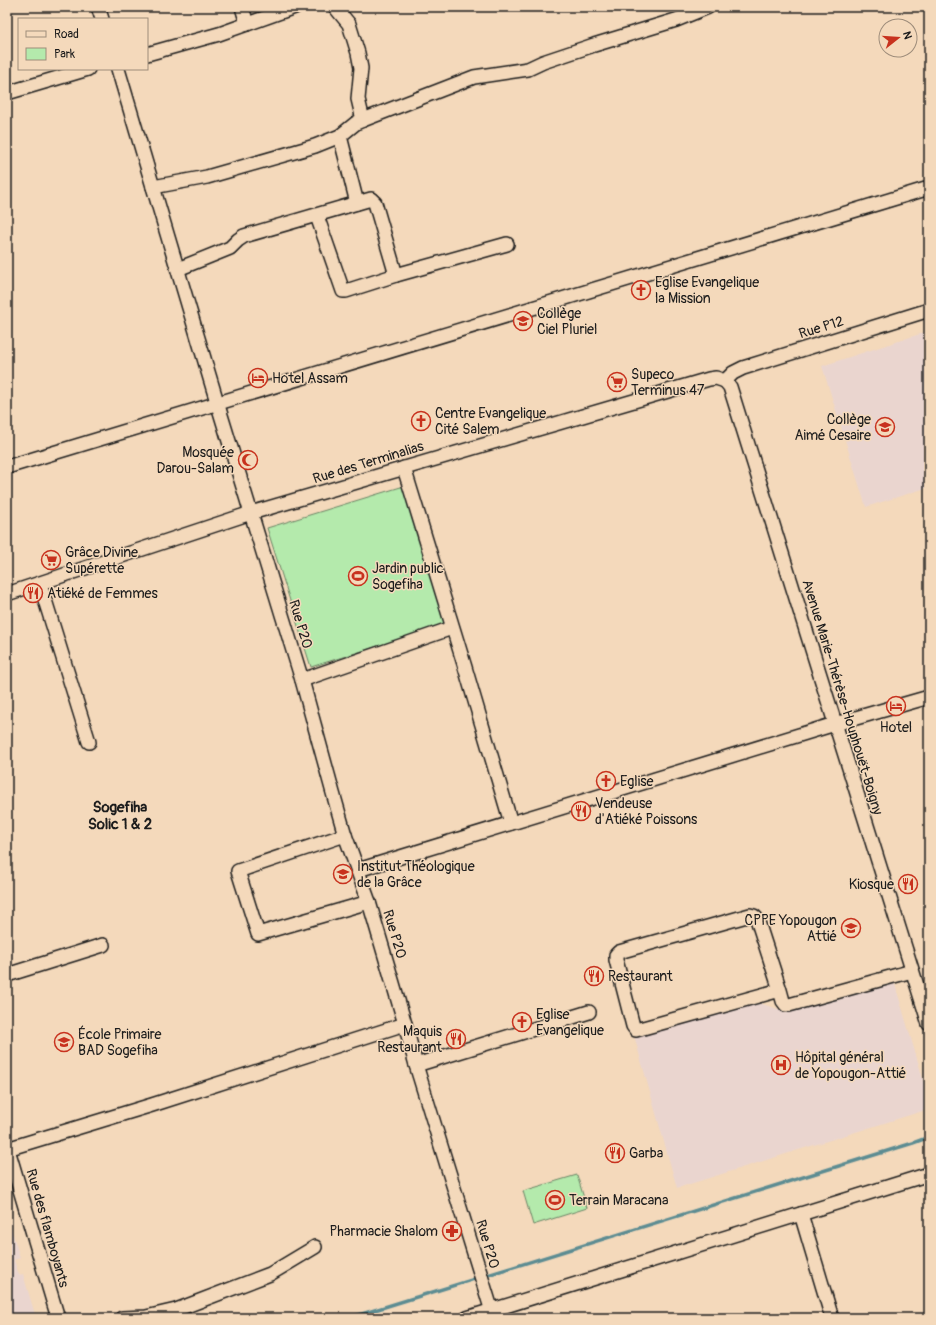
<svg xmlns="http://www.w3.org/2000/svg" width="936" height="1325" font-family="Pangolin,sans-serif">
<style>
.built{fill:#ead5cf}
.green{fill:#b4eaac;stroke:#688364}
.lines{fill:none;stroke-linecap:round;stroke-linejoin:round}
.stream{stroke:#5c8c92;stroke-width:3.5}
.minor-casing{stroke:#1c1c1c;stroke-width:16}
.minor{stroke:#f4d9bb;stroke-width:13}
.labels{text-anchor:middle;stroke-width:3;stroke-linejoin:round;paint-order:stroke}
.poi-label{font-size:14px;fill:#1c1c1c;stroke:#f4d9bb;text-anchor:start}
.street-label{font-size:14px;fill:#1c1c1c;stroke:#f4d9bb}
.neighbourhood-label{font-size:15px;font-weight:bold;fill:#1c1c1c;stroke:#f4d9bb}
</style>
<rect width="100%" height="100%" fill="#f4d9bb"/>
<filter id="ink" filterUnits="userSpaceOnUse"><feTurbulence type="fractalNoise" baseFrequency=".025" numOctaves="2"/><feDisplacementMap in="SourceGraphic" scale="8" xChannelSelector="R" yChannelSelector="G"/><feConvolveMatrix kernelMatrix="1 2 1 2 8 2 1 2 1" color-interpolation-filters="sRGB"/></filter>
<g filter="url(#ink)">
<g class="built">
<polygon points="929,331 929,487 866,507 822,366"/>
<polygon points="894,981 929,1099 929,1109 677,1188 633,1032 755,991 762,1004 778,1009 792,1010"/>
<polygon points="7,1215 20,1258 14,1260 19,1275 23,1274 36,1318 7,1318"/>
</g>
<g class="green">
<polygon points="404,486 448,624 311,667 267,528"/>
<polygon points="577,1175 587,1208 533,1225 523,1191"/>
</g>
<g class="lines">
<polyline class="stream" points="349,1318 913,1143 929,1137"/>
<g class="minor-casing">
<g id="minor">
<polyline points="98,7 102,19"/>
<polyline points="242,7 247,24"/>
<polyline points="335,7 349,24 358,53 361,68 358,99 363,120"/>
<polyline points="147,54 219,34 295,7"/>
<polyline points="118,69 217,402 302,680 333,793 345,835 369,902 405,1024 416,1065 494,1318"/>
<polyline points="7,93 88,69"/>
<polyline points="340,136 357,203"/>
<polyline points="153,187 207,177 315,146 340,136 356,123 363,120 474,77 528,69 543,62 594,45 676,20 708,7"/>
<polyline points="317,216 343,291 346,291 396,275 507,244"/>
<polyline points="178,269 230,248 238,240 244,236 371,199 375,203 396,275"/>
<polyline points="725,381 730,387 929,1024"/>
<polyline points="725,381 733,373 743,368 929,310"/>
<polyline points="7,467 929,188"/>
<polyline points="404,468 464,664 511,823"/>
<polyline points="40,584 89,742"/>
<polyline points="7,594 251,513 709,379 716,378 725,381"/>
<polyline points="302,680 452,628"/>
<polyline points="345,835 238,871 258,934 369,902"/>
<polyline points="358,870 835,724 929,697"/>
<polyline points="7,975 103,945"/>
<polyline points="780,990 636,1030 633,1026 616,960 616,955 619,952 750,915 754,916 757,919 780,990 783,1001 786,1005 789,1005 912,971"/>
<polyline points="416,1065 589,1012"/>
<polyline points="7,1146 58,1318"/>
<polyline points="7,1149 152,1105 405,1024"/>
<polyline points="801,1214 832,1318"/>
<polyline points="122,1318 146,1317 176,1310 270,1274 315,1247"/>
<polyline points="467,1318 929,1174"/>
</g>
</g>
<use href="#minor" class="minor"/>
</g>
</g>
<defs>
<g id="church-ring" transform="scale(1)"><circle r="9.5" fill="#f4d9bb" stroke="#c8321e" stroke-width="1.5"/><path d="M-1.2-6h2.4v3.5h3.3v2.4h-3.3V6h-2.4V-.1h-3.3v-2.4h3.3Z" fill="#c8321e"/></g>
<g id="school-ring" transform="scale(1)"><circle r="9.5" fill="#f4d9bb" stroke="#c8321e" stroke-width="1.5"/><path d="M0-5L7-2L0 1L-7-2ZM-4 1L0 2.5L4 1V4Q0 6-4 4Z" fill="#c8321e"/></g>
<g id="hotel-ring" transform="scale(1)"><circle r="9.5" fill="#f4d9bb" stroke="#c8321e" stroke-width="1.5"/><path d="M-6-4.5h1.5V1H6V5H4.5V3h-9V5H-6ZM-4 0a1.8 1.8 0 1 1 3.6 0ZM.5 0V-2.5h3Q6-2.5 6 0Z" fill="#c8321e"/></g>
<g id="supermarket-ring" transform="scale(1)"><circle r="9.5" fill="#f4d9bb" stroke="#c8321e" stroke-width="1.5"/><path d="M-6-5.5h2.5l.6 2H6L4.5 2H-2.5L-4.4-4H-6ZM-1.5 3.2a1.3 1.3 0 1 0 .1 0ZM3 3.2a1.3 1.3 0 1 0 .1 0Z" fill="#c8321e"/></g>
<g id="mosque-ring" transform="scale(1)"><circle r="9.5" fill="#f4d9bb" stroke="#c8321e" stroke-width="1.5"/><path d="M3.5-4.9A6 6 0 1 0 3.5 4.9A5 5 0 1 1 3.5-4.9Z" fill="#c8321e"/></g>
<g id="stadium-ring" transform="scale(1)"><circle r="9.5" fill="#f4d9bb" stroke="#c8321e" stroke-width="1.5"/><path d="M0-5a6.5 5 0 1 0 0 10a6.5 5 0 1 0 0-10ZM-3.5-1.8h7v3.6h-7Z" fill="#c8321e"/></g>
<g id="restaurant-ring" transform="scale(1)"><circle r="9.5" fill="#f4d9bb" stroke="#c8321e" stroke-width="1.5"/><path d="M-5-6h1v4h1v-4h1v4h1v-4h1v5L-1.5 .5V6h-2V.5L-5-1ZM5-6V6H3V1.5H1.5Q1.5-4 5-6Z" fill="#c8321e"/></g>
<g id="university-ring" transform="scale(1)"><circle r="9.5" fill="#f4d9bb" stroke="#c8321e" stroke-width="1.5"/><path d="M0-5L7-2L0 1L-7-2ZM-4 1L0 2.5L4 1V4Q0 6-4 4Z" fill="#c8321e"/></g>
<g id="hospital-ring" transform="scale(1)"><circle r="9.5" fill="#f4d9bb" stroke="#c8321e" stroke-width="1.5"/><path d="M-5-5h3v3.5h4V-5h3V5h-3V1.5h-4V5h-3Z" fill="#c8321e"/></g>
<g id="pharmacy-ring" transform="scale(1)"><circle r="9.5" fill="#f4d9bb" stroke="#c8321e" stroke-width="1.5"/><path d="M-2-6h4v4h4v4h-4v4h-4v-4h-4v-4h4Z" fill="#c8321e"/></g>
</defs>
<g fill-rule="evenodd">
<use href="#church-ring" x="641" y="290"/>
<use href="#school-ring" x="523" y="321"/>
<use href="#hotel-ring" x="258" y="378"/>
<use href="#supermarket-ring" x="617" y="382"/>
<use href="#church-ring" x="421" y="421"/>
<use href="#school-ring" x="885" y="427"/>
<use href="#mosque-ring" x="248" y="460"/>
<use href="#supermarket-ring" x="51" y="560"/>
<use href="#stadium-ring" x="358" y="576"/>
<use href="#restaurant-ring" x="33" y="593"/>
<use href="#hotel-ring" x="896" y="706"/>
<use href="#church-ring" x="606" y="781"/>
<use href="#restaurant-ring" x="581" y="811"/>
<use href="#university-ring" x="343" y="874"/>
<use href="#restaurant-ring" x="908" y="884"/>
<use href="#school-ring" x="851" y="928"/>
<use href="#restaurant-ring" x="594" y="976"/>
<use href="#church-ring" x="522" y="1022"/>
<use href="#restaurant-ring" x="456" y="1039"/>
<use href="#school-ring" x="64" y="1042"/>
<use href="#hospital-ring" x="781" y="1065"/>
<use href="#restaurant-ring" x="615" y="1153"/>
<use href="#stadium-ring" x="555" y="1200"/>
<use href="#pharmacy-ring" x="452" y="1231"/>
</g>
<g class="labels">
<g class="poi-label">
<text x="655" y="287">Eglise Evangelique<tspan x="655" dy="16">la Mission</tspan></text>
<text x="537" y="318">Collège<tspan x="537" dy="16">Ciel Pluriel</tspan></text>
<text x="631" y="379">Supeco<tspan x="631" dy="16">Terminus 47</tspan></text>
<text x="272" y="383">Hotel Assam</text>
<text x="435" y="418">Centre Evangelique<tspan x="435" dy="16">Cité Salem</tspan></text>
<text x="871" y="424" text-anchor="end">Collège<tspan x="871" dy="16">Aimé Cesaire</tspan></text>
<text x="234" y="457" text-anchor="end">Mosquée<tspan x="234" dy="16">Darou-Salam</tspan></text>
<text x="65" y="557">Grâce Divine<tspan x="65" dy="16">Supérette</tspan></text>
<text x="372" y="573">Jardin public<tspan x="372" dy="16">Sogefiha</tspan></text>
<text x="47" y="598">Atiéké de Femmes</text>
<text x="896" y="732" text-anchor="middle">Hotel</text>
<text x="620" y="786">Eglise</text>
<text x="595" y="808">Vendeuse<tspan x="595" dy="16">d'Atiéké Poissons</tspan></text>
<text x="357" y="871">Institut Théologique<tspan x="357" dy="16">de la Grâce</tspan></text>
<text x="894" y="889" text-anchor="end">Kiosque</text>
<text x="837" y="925" text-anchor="end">CPPE Yopougon<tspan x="837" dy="16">Attié</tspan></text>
<text x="608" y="981">Restaurant</text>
<text x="536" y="1019">Eglise<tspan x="536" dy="16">Evangelique</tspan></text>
<text x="442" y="1036" text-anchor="end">Maquis<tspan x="442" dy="16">Restaurant</tspan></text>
<text x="78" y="1039">École Primaire<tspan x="78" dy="16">BAD Sogefiha</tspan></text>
<text x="795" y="1062">Hôpital général<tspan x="795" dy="16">de Yopougon-Attié</tspan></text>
<text x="629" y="1158">Garba</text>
<text x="569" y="1205">Terrain Maracana</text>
<text x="438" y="1236" text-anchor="end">Pharmacie Shalom</text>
</g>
<g class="street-label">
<text transform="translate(821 327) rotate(-17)" y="5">Rue P12</text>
<text transform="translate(368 462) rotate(-17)" y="5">Rue des Terminalias</text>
<text transform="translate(301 624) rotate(73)" y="5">Rue P20</text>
<text transform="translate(843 697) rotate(73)" y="5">Avenue Marie-Thérèse-Houphouët-Boigny</text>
<text transform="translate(395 934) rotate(73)" y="5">Rue P20</text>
<text transform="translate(48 1228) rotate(74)" y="5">Rue des flamboyants</text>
<text transform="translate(488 1244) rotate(73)" y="5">Rue P20</text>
</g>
<g class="neighbourhood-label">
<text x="120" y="812">Sogefiha<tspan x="120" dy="17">Solic 1 &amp; 2</tspan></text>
</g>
</g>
<rect width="936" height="1325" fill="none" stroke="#f4d9bb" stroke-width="24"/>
<rect x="12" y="12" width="912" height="1301" fill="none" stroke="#1c1c1c" stroke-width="1.5" filter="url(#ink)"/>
<rect x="18" y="18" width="130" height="52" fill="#f4d9bb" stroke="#9e8d7b"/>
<rect x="26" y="31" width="20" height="6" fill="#f4d9bb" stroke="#9e8d7b"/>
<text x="54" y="38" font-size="12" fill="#1c1c1c">Road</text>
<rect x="26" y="48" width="20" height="12" fill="#b4eaac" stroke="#9e8d7b"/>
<text x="54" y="58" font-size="12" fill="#1c1c1c">Park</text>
<g transform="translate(898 38) rotate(73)"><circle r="19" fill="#f4d9bb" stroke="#9e8d7b"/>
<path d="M0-3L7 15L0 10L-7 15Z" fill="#c8321e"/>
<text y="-6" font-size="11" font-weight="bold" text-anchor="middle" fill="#1c1c1c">N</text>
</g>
</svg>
